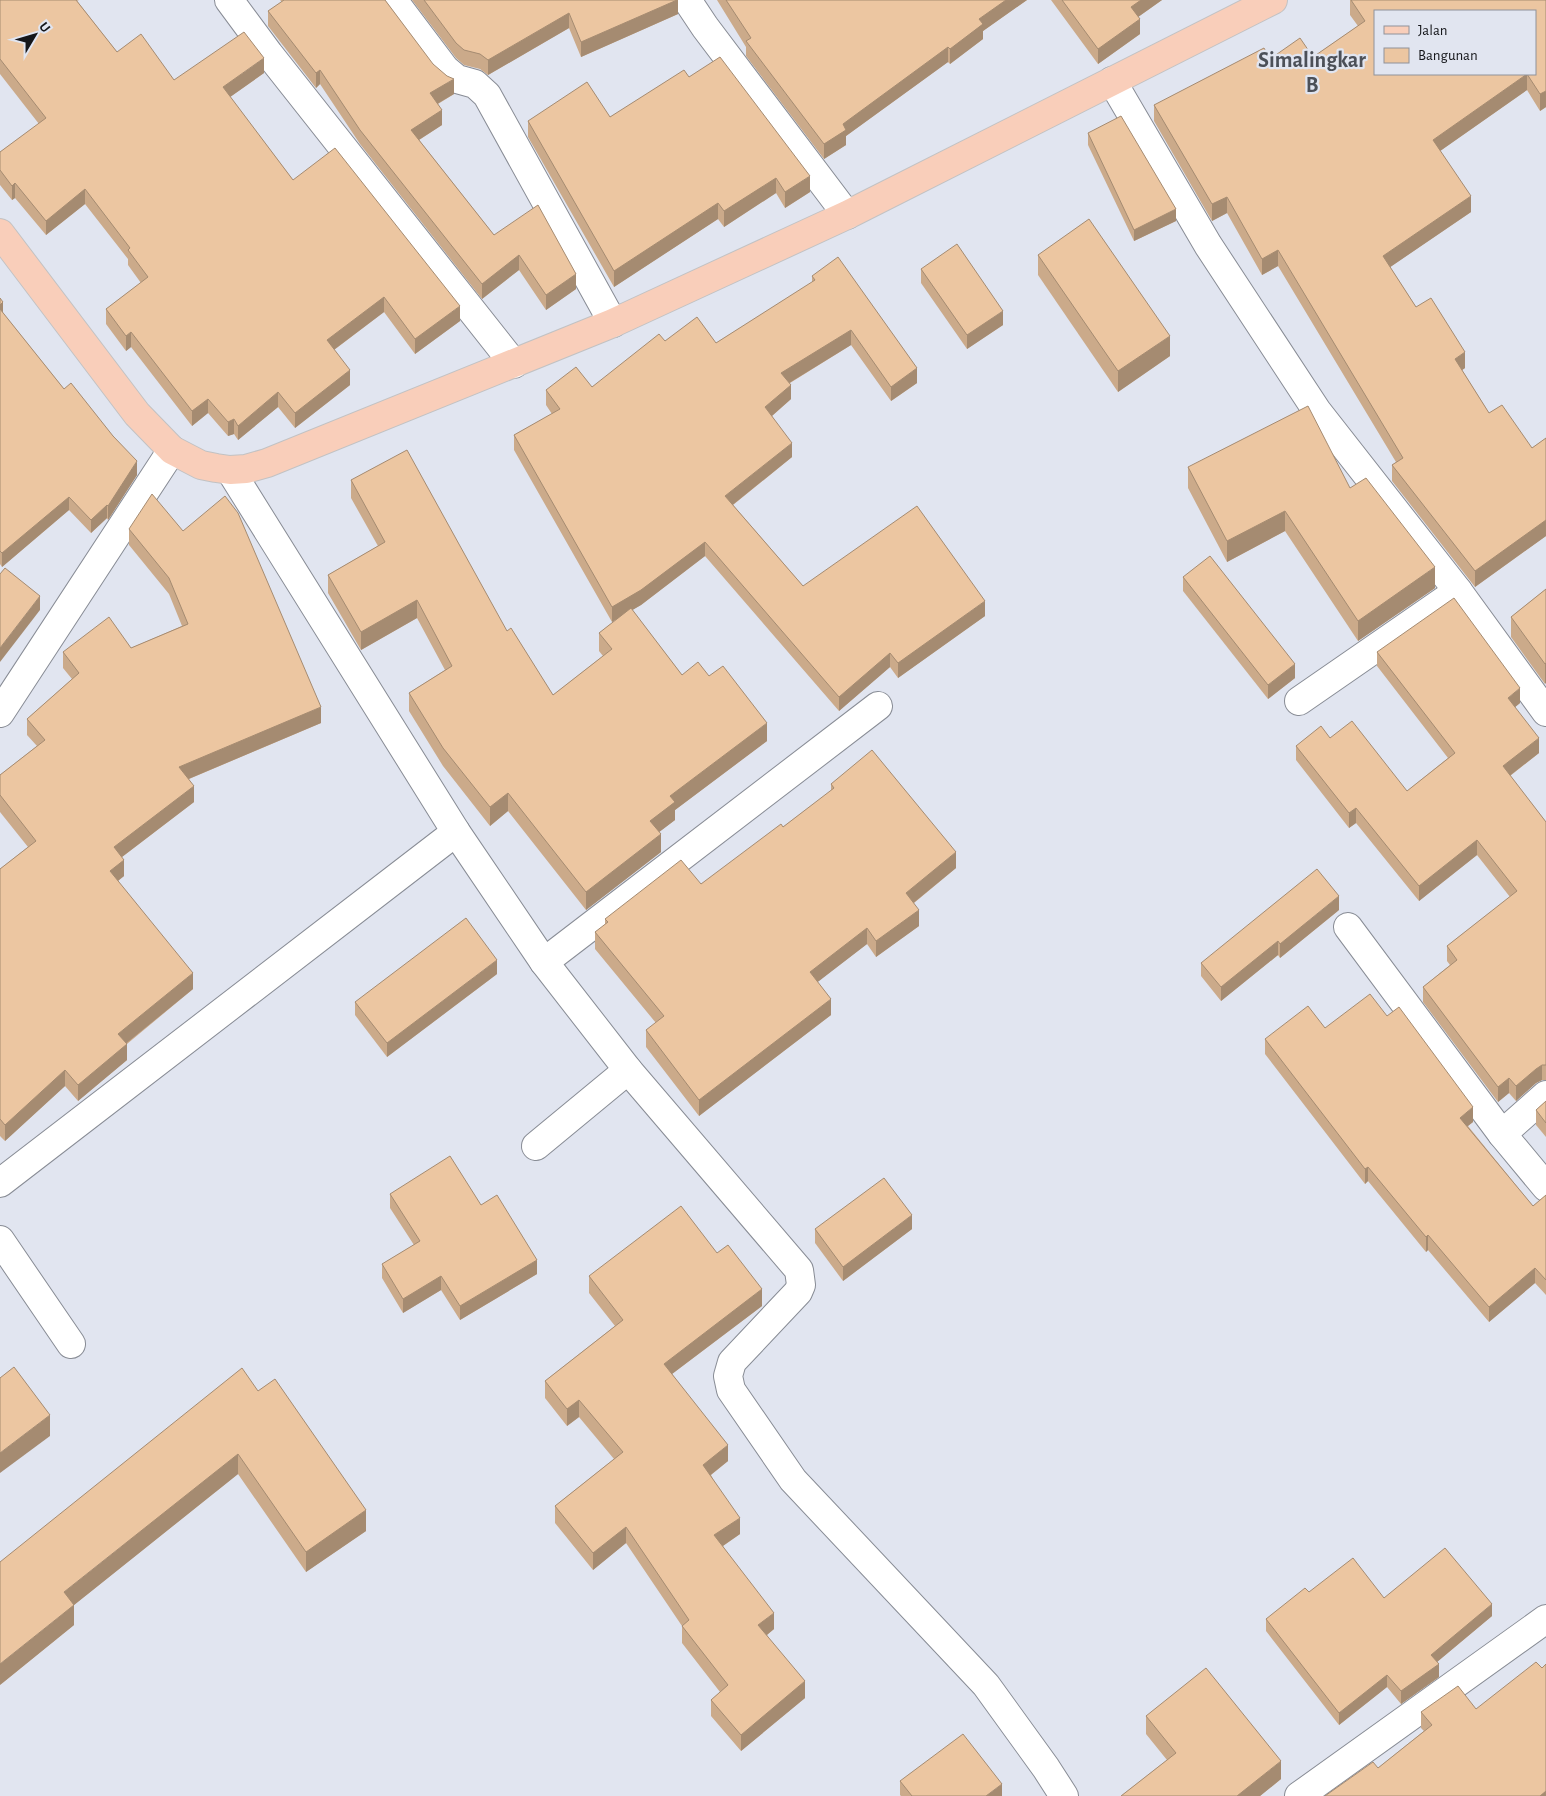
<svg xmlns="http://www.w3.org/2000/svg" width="1546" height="1796" font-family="'Alegreya Sans',sans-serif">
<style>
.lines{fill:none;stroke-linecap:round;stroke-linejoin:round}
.minor-casing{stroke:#888c95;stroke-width:30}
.major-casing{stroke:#c2c2c3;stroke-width:30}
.minor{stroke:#fff;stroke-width:28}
.major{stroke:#f9ceba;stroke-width:28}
.wall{fill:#cbaa8a}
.shaded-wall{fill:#a58b71}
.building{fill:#ecc6a1;stroke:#a58b71;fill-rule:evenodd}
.labels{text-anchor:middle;stroke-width:4.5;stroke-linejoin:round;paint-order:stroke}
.district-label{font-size:22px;font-weight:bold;fill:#4c5058;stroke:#e1e5f0}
</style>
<rect width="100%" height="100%" fill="#e1e5f0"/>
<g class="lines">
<g class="minor-casing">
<g id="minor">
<polyline points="229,0 269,54 514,364"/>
<polyline points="393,0 445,69 457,79 475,84 487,95 613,323"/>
<polyline points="687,0 705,27 847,215"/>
<polyline points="1112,81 1208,245 1317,411 1458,591 1546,712"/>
<polyline points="230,470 456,832 544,962 628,1070 799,1270 801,1285 798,1292 732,1362 728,1376 731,1390 793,1480 986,1685 1046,1768 1064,1796"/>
<polyline points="1299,701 1458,591"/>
<polyline points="0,713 172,450"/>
<polyline points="1348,927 1502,1134 1546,1187"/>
<polyline points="544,962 878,706"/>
<polyline points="1502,1134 1546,1095"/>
<polyline points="536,1146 628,1070"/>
<polyline points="0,1183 456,832"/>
<polyline points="0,1240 71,1344"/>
<polyline points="1299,1796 1546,1619"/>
</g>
</g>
<g class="major-casing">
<polyline id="major" points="0,233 137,414 172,450 201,465 216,468 230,470 246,469 267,463 613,323 847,215 1273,0"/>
</g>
<use href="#minor" class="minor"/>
<use href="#major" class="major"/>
</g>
<g class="wall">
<polygon points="0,0 79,0 77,1 117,52 174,80 264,73 230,97 293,180 460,321 415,354 384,312 334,350 350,385 295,428 278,407 238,440 234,434 228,436 208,413 192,426 131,347 126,351 106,324 106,309 141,283 128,265 128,259 85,204 46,235 15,198 12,200 0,185 0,152 39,124 0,74"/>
<polygon points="280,0 385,0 454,94 438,104 442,125 419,140 494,235 576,289 546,310 519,270 482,299 360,144 320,84 316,88 268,26 268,11 282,2"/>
<polygon points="412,0 678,0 678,14 581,57 569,28 488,75 480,69 464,65 456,58"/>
<polygon points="717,0 1027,0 983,31 983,39 950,64 948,62 846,136 846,145 824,159 746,56 746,47"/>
<polygon points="1051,0 1162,0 1138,17 1140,34 1098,64"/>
<polygon points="1350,0 1546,0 1546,107 1540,111 1527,90 1440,151 1471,212 1390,267 1416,307 1465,368 1462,370 1489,413 1532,448 1546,438 1546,536 1475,587 1392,481 1392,465 1396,462 1278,266 1262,275 1227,213 1212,221 1154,121 1154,105 1270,59 1313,57 1358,26 1350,15"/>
<polygon points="689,77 810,192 785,208 776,193 724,227 718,219 614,287 528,137 528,121 610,117"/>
<polygon points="1088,133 1176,221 1134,241 1088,145"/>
<polygon points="1038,255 1170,356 1118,392 1038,275"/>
<polygon points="921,269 1003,325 967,349 921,283"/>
<polygon points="812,276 917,383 891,401 851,345 790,383 791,399 772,416 792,457 733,505 803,586 985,616 898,678 890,667 839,711 705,556 641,605 632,610 682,675 709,676 767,741 675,810 675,820 659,832 661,852 586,910 508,811 490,826 443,766 409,711 409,693 445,670 417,618 361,650 328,593 328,575 378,546 351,498 351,480 507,631 553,695 603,656 599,651 599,633 620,617 612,622 514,450 514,435 552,414 546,405 546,390 592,387 665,341 716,343 812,283"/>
<polygon points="0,298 3,313 64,389 137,475 108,520 107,518 91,533 69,510 2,567 0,564"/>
<polygon points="1188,467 1350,488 1435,588 1358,641 1285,531 1227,562 1188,488"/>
<polygon points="129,529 321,723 189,779 194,802 122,857 124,876 118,881 193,989 127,1044 127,1060 78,1101 65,1086 5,1141 0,1136 0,869 28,847 0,812 0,775 37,746 27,735 27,719 72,679 63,668 63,652 131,648 182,626 169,594 129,545"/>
<polygon points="1183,577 1295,678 1268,699 1183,591"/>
<polygon points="1546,589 1545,684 1511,637 1511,617"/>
<polygon points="1377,652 1520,703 1515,707 1539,753 1510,776 1546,822 1546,1080 1542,1080 1536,1083 1516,1101 1509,1093 1498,1102 1423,1002 1423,987 1450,965 1447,961 1447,946 1510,897 1477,855 1419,901 1356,823 1349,828 1296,760 1296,746 1330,738 1407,791 1448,758 1377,666"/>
<polygon points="831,784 956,868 914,903 919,926 876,957 867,944 817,982 831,1015 699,1116 646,1047 646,1030 656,1023 595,949 595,932 605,925 605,919 701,884 783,827 831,791"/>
<polygon points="1339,910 1280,958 1278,955 1221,1001 1201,976 1201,963"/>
<polygon points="497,974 387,1057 355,1015 355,1002"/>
<polygon points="1387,1016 1473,1122 1468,1126 1533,1206 1546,1195 1546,1295 1535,1283 1489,1322 1428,1250 1426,1252 1368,1181 1365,1184 1265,1054 1265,1039"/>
<polygon points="1546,1101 1546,1137 1536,1125 1536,1110"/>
<polygon points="390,1194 481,1205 537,1274 460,1320 441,1290 403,1313 382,1278 382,1264 414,1245 390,1208"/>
<polygon points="815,1229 912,1229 843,1281 815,1243"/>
<polygon points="717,1253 762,1306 672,1374 728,1461 711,1475 740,1534 723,1546 774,1629 767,1635 805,1698 741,1751 711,1716 711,1700 720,1692 682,1643 682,1626 626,1543 593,1570 555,1523 555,1506 614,1459 579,1417 567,1426 545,1398 545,1381 615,1326 589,1293 589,1276"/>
<polygon points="258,1391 366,1531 306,1572 238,1474 74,1605 74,1625 0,1685"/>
<polygon points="1309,1592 1384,1598 1492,1616 1437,1662 1439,1677 1401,1704 1387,1687 1339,1725 1266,1631 1266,1619"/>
<polygon points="1542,1668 1546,1796 1378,1768 1424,1731 1421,1728 1421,1712 1476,1709"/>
<polygon points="1146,1716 1281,1779 1260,1796 1121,1796 1167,1760 1146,1734"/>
<polygon points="900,1781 1002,1796 901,1796 900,1795"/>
</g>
<g class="shaded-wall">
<polygon points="677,0 678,0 678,14 581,57 581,42"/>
<polygon points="1006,0 1027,0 983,31 983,39 950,64 950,49 979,19"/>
<polygon points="1141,0 1162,0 1131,22 1131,7"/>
<polygon points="569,13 569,28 488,75 488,60"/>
<polygon points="1140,19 1140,34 1098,64 1098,49"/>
<polygon points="948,47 948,62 846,136 846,145 824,159 824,144 843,124"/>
<polygon points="264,58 264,73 223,102 223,87"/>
<polygon points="320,70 320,84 316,88 316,73"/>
<polygon points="1527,74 1527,90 1433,156 1433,140"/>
<polygon points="454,79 454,94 430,108 430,93"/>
<polygon points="1546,91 1546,107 1540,111 1540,94"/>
<polygon points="442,110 442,125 411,145 411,130"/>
<polygon points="810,176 810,192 785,208 785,192"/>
<polygon points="776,178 776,193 724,227 724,211"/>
<polygon points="15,183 15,198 12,200 12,186"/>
<polygon points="85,189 85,204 46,235 46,221"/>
<polygon points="1471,196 1471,212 1383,272 1383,256"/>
<polygon points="1227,197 1227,213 1212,221 1212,204"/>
<polygon points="718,203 718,219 614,287 614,271"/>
<polygon points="1176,209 1176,221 1134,241 1134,230"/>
<polygon points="1278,250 1278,266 1262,275 1262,259"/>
<polygon points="519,255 519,270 482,299 482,284"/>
<polygon points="576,274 576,289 546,310 546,295"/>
<polygon points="384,297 384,312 327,355 327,340"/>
<polygon points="3,302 3,316 0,318 0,305"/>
<polygon points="460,306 460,321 415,354 415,339"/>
<polygon points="1003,311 1003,325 967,349 967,335"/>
<polygon points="851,330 851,345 781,388 781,373"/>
<polygon points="131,332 131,347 126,351 126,336"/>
<polygon points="1170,336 1170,356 1118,392 1118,371"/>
<polygon points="1465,352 1465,368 1455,375 1455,359"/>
<polygon points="917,368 917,383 891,401 891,387"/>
<polygon points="350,370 350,385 295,428 295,413"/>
<polygon points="791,385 791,399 765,422 765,407"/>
<polygon points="278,392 278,407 238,440 238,426"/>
<polygon points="208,399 208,413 192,426 192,411"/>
<polygon points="234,419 234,434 228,436 228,422"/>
<polygon points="792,443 792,457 725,511 725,496"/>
<polygon points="137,461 137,475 108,520 108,506"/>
<polygon points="69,497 69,510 2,567 2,553"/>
<polygon points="107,505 107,518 91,533 91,520"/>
<polygon points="1285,511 1285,531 1227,562 1227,541"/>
<polygon points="1546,520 1546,536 1475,587 1475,571"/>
<polygon points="705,542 705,556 641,605 612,622 612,607"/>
<polygon points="1435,567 1435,588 1358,641 1358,621"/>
<polygon points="40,596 40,610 0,662 0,648"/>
<polygon points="417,600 417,618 361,650 361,632"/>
<polygon points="985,601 985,616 898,678 898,663"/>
<polygon points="890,653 890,667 839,711 839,697"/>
<polygon points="1546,663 1546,683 1545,684 1545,664"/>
<polygon points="1295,664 1295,678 1268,699 1268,685"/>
<polygon points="1520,688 1520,703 1508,713 1508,698"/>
<polygon points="321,707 321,723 179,783 179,767"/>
<polygon points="767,723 767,741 675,810 675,820 650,839 650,821 670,796"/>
<polygon points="1539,738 1539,753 1503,781 1503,766"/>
<polygon points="194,786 194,802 114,863 114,847"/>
<polygon points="508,793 508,811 490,826 490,807"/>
<polygon points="1356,808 1356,823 1349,828 1349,813"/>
<polygon points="661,834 661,852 586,910 586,892"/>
<polygon points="1477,840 1477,855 1419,901 1419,886"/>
<polygon points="956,852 956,868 906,909 906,893"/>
<polygon points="124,860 124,876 110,887 110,871"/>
<polygon points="1339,896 1339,910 1280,958 1280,944"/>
<polygon points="919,910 919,926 876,957 876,941"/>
<polygon points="867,928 867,944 810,988 810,972"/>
<polygon points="1278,941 1278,955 1221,1001 1221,987"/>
<polygon points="497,960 497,974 387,1057 387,1043"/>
<polygon points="193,973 193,989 118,1050 118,1034"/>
<polygon points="831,999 831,1015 699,1116 699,1100"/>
<polygon points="127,1044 127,1060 78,1101 78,1085"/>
<polygon points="1542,1065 1542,1080 1536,1083 1516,1101 1516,1086 1536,1069"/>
<polygon points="65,1070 65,1086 5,1141 5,1125"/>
<polygon points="1509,1078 1509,1093 1498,1102 1498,1087"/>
<polygon points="1473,1107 1473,1122 1460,1132 1460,1118"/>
<polygon points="1368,1167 1368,1181 1365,1184 1365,1169"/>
<polygon points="912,1215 912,1229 843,1281 843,1267"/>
<polygon points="1428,1235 1428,1250 1426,1252 1426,1237"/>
<polygon points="537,1260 537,1274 460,1320 460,1306"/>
<polygon points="1535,1268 1535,1283 1489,1322 1489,1307"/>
<polygon points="441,1276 441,1290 403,1313 403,1299"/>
<polygon points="762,1289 762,1306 664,1380 664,1364"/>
<polygon points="579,1400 579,1417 567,1426 567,1409"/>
<polygon points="50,1415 50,1436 0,1473 0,1453"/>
<polygon points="728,1445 728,1461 703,1481 703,1465"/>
<polygon points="238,1454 238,1474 64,1613 64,1592"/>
<polygon points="366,1510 366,1531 306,1572 306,1552"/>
<polygon points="740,1518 740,1534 714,1552 714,1535"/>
<polygon points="626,1527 626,1543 593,1570 593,1553"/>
<polygon points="1492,1604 1492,1616 1431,1667 1431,1655"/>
<polygon points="74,1605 74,1625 0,1685 0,1664"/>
<polygon points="774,1613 774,1629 758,1642 758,1625"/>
<polygon points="1439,1664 1439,1677 1401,1704 1401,1691"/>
<polygon points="1387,1675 1387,1687 1339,1725 1339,1713"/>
<polygon points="805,1681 805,1698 741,1751 741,1735"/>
<polygon points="1281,1761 1281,1779 1260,1796 1237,1796"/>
<polygon points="1002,1784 1002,1796 986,1796"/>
<polygon points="1546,1791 1546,1796 1540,1796"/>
</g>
<g class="building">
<polygon points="0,0 76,0 117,52 141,34 174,80 244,32 264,58 223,87 293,180 335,148 460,306 415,339 384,297 327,340 350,370 295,413 278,392 238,426 234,419 228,422 208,399 192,411 131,332 126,336 106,309 148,277 128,250 130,248 85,189 46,221 15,183 12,186 0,170 0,152 46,118 0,59"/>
<polygon points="284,0 385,0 433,64 447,76 454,79 430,93 442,110 411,130 494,235 538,205 576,274 546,295 519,255 482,284 360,130 320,70 316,73 268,11"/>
<polygon points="424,0 677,0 581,42 569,13 488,60 480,54 464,50 456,43"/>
<polygon points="726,0 1006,0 979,19 983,24 950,49 948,47 843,124 846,130 824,144 746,41 751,38"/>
<polygon points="1062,0 1141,0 1131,7 1140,19 1098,49"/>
<path d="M1351,0H1546V91L1540,94L1527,74L1433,140L1471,196L1383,256L1416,307L1431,298L1465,352L1455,359L1489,413L1502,405L1532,448L1546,438V520L1475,571L1392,465L1403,458L1278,250L1262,259L1227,197L1212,204L1154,105L1264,48L1270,59L1300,38L1313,57L1365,21ZM1375,11H1535V74H1375Z"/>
<polygon points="720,57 810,176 785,192 776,178 724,211 718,203 614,271 528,121 587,82 610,117 684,70 689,77"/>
<polygon points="1121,116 1176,209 1134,230 1088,133"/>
<polygon points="1089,219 1170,336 1118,371 1038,255"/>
<polygon points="957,244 1003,311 967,335 921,269"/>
<polygon points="838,257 917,368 891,387 851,330 781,373 791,385 765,407 792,443 725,496 803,586 917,506 985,601 898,663 890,653 839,697 705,542 641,590 612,607 514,435 560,409 546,390 576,367 592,387 659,334 665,341 697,317 716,343 815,280 812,276"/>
<polygon points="0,298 3,302 0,305"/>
<polygon points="0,309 64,389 71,383 113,436 137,461 108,506 107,505 91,520 69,497 2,553 0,551"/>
<polygon points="1308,406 1350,488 1366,478 1435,567 1358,621 1285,511 1227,541 1188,467"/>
<polygon points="407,450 507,631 511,628 553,695 612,649 599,633 631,608 682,675 698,662 709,676 723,666 767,723 670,796 675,802 650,821 661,834 586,892 508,793 490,807 443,748 409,693 452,666 417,600 361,632 328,575 385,542 351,480"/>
<polygon points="152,494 183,531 225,496 238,513 321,707 179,767 194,786 114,847 124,860 110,871 193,973 118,1034 127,1044 78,1085 65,1070 5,1125 0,1119 0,869 36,841 0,795 0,775 45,740 27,719 79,673 63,652 109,617 131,648 188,624 169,578 129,529"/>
<polygon points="1210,556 1295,664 1268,685 1183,577"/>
<polygon points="5,568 40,596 0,648 0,574"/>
<polygon points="1546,589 1546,663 1545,664 1511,617"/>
<polygon points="1454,598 1520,688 1508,698 1539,738 1503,766 1546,822 1546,1065 1542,1065 1536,1069 1516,1086 1509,1078 1498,1087 1423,987 1457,960 1447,946 1517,891 1477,840 1419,886 1356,808 1349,813 1296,746 1321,726 1330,738 1352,721 1407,791 1455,753 1377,652"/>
<polygon points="872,750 956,852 906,893 919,910 876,941 867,928 810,972 831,999 699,1100 646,1030 664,1016 595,932 608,922 605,919 681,860 701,884 781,824 783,827 834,788 831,784"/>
<polygon points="1317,869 1339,896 1280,944 1278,941 1221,987 1201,963"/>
<polygon points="466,918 497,960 387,1043 355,1002"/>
<polygon points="1370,994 1387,1016 1399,1007 1473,1107 1460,1118 1533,1206 1546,1195 1546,1280 1535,1268 1489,1307 1428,1235 1426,1237 1368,1167 1365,1169 1265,1039 1308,1006 1325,1028"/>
<polygon points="1546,1101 1546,1123 1536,1110"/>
<polygon points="450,1156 481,1205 497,1195 537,1260 460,1306 441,1276 403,1299 382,1264 420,1241 390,1194"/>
<polygon points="884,1178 912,1215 843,1267 815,1229"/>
<polygon points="681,1206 717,1253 728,1245 762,1289 664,1364 728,1445 703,1465 740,1518 714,1535 774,1613 758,1625 805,1681 741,1735 711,1700 728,1685 682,1626 689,1620 626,1527 593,1553 555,1506 623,1452 579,1400 567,1409 545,1381 623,1320 589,1276"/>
<polygon points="14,1367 50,1415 0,1453 0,1378"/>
<polygon points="242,1368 258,1391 275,1379 366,1510 306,1552 238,1454 64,1592 74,1605 0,1664 0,1562"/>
<polygon points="1445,1548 1492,1604 1431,1655 1439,1664 1401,1691 1387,1675 1339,1713 1266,1619 1305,1588 1309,1592 1353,1558 1384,1598"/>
<polygon points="1536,1662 1542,1668 1546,1664 1546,1791 1540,1796 1325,1796 1373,1762 1378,1768 1432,1725 1421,1712 1458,1686 1476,1709"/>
<polygon points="1206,1668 1281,1761 1237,1796 1121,1796 1176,1753 1146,1716"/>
<polygon points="963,1734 1002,1784 986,1796 912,1796 900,1781"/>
</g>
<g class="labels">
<g class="district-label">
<text x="1312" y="67">Simalingkar<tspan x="1312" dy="25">B</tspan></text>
</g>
</g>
<rect x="1374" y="10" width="162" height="65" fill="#e1e5f0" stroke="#8f929a"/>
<rect x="1384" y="26" width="25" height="8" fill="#f9ceba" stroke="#8f929a"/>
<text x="1418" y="35" font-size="15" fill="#15161a">Jalan</text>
<rect x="1384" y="48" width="25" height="15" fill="#ecc6a1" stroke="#8f929a"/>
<text x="1418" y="60" font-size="15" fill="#15161a">Bangunan</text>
<g transform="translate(35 35) rotate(52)" stroke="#e1e5f0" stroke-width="4" paint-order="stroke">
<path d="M0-4L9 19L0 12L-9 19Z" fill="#15161a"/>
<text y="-8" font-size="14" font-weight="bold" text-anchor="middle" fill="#15161a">U</text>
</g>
</svg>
